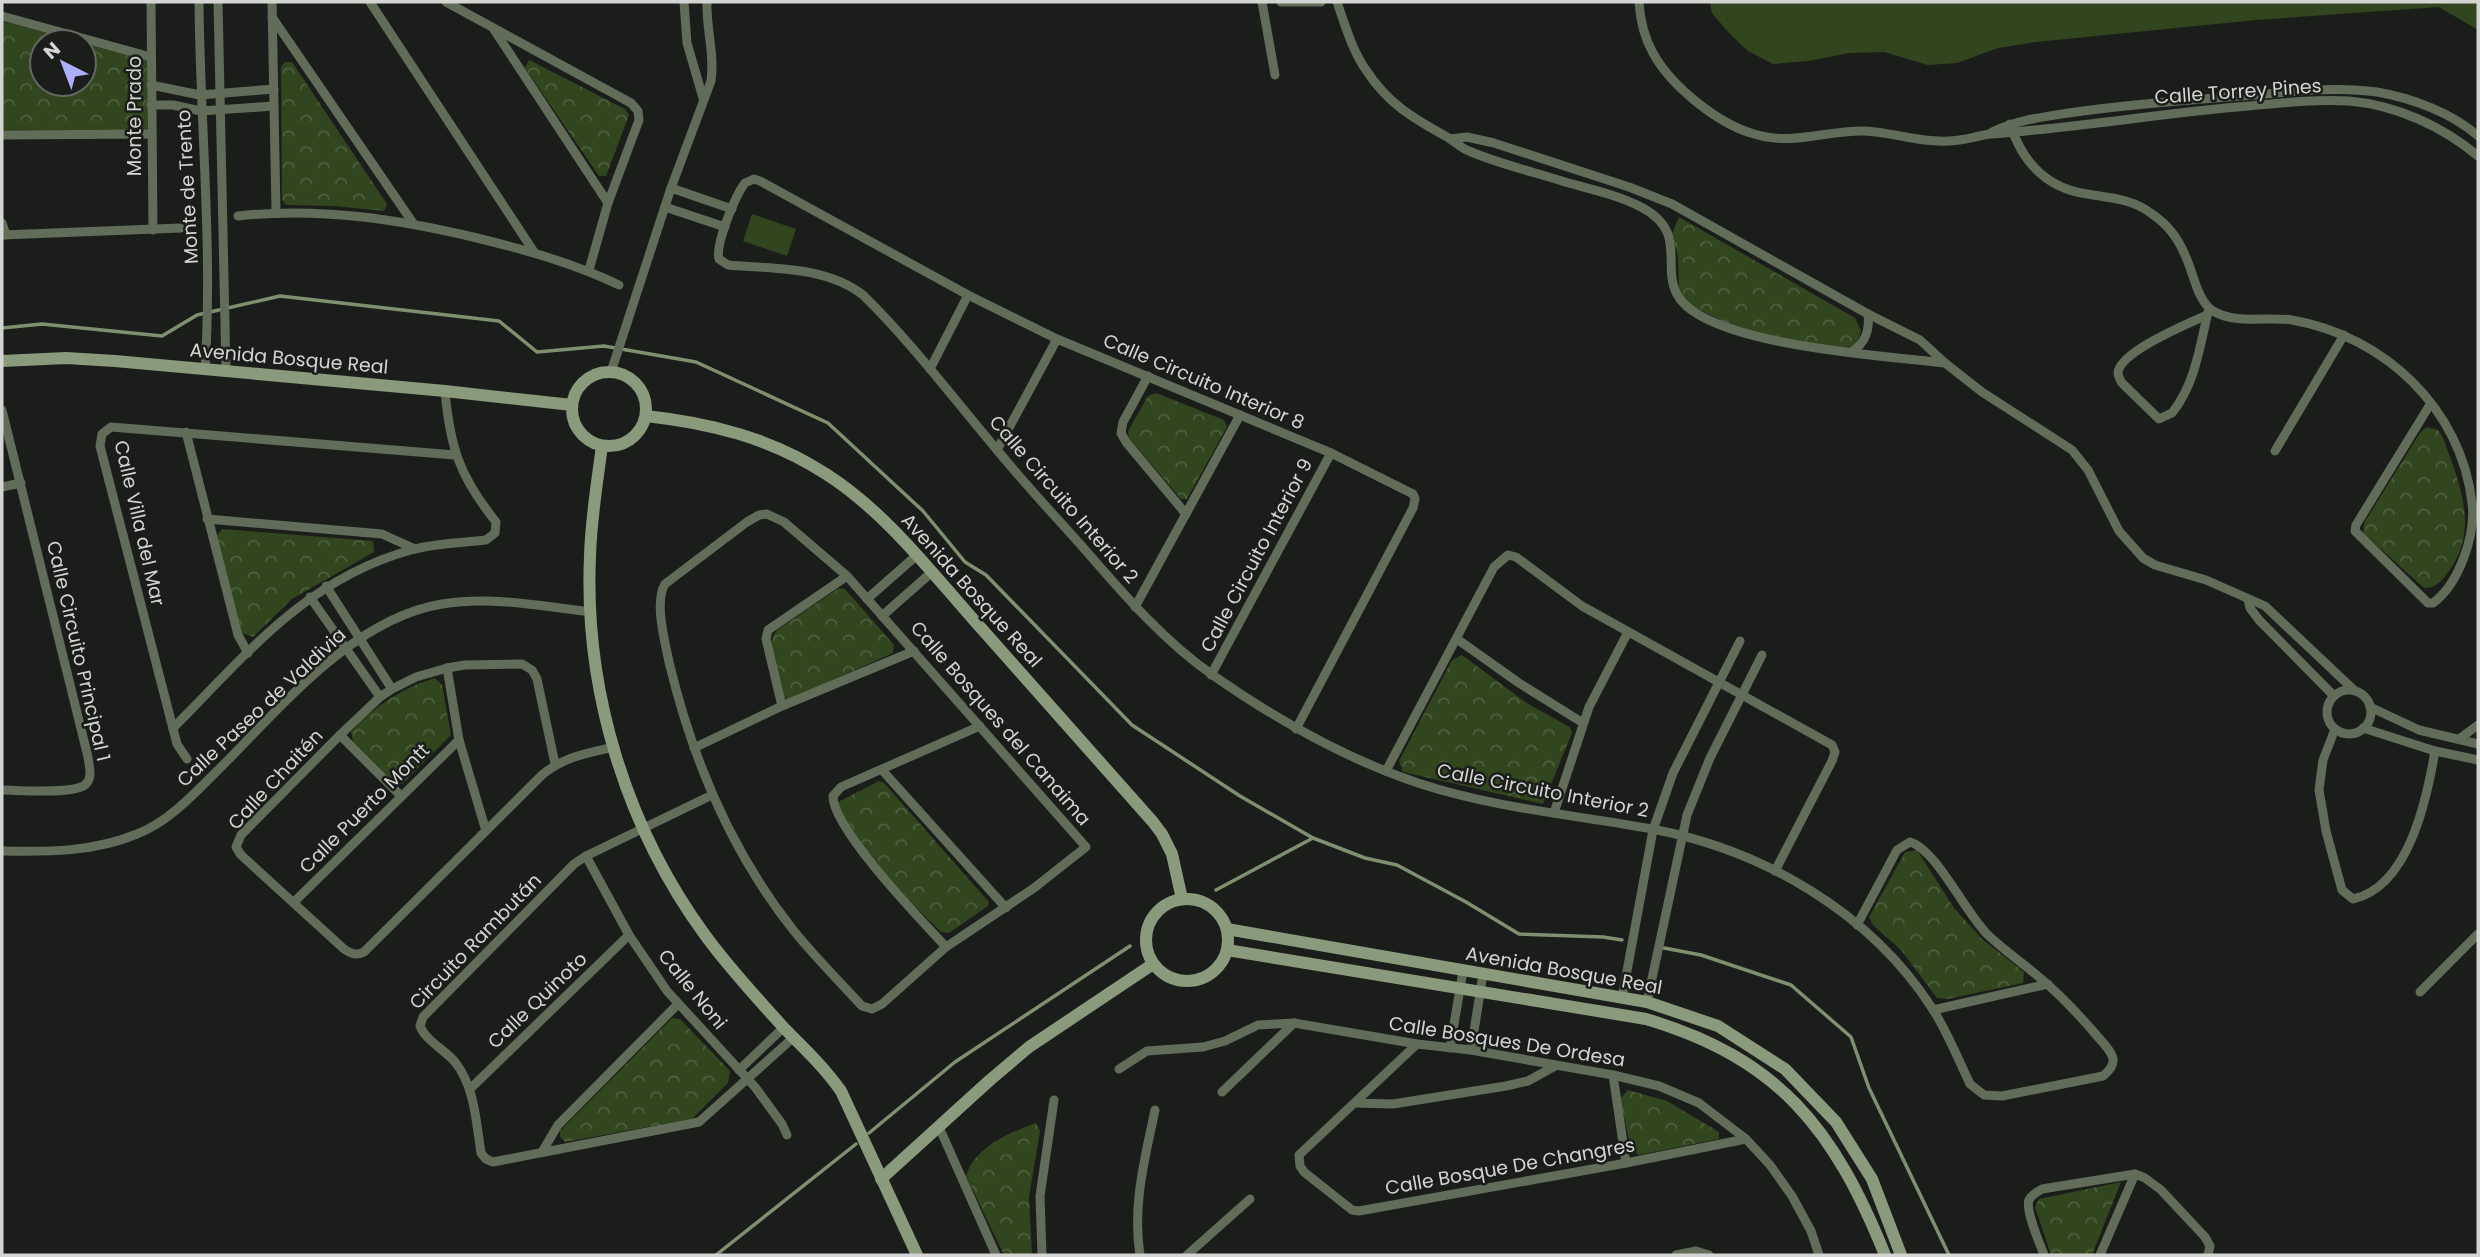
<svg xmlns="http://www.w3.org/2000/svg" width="2480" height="1257" font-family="Poppins,sans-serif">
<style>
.grass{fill:#31461e}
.forest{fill:url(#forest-crowns)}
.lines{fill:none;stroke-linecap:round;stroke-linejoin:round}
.stream{stroke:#7f9071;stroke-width:3.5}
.street{stroke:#616c59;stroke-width:9}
.secondary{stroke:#899b7c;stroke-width:12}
.labels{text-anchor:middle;stroke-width:5;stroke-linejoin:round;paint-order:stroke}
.street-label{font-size:19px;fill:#d4d5d3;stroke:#1b1d1a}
</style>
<defs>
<pattern id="forest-crowns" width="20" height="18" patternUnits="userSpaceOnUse" patternTransform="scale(1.75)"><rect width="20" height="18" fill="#31461e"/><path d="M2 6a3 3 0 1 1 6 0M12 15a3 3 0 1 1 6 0" fill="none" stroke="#4e603e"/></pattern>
</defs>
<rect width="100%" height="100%" fill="#1b1d1a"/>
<g class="grass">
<polygon points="1710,2 2478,2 2478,30 2439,7 2256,20 2036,42 1998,48 1957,63 1928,65 1884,52 1849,53 1808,61 1773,64 1748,51 1728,32 1712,13"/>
<polygon points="752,214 796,229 787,256 743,241"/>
</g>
<g class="forest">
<polygon points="2,21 81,42 42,42 42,84 84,84 84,43 147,60 147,130 2,130"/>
<polygon points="529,60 625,109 629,115 606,176 599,176 525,68"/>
<polygon points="285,62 292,62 387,204 384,211 333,206 286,205 282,200 281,67"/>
<polygon points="1679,217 1855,318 1861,331 1859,338 1854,345 1843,349 1802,344 1730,325 1688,304 1679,292 1678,256 1672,234"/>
<polygon points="1156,393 1224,420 1227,427 1187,499 1181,499 1129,438 1128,431 1148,396"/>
<path d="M2427,427L2438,430L2443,438C2459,481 2480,529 2449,571C2441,581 2437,588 2424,588L2363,533L2364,523L2420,433Z"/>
<polygon points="222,529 373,541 374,552 292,599 253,637 242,633 216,537"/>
<path d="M839,588L845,589L894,645L893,653L789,700L782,697C778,678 763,646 777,630Z"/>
<polygon points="1462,655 1528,704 1570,727 1572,733 1543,804 1403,772 1399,761 1452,660"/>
<path d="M435,678L442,685L451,735L402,784H395L353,741L351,732C375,706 401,688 435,678Z"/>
<polygon points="879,781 884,783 989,902 988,906 949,933 941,932 896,888 868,855 836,806 838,802"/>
<polygon points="1917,850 1954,908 1982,939 2024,972 2023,983 1947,999 1937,998 1901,950 1873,925 1869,917 1905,852"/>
<polygon points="672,1018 680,1019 730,1071 728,1083 692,1119 565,1142 560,1137 560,1131"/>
<polygon points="1628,1090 1667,1101 1719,1132 1719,1139 1639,1155 1631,1149 1620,1099"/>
<path d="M1036,1123L1040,1131L1029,1197L1032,1255H1004L966,1176C975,1147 1009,1133 1036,1123Z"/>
<polygon points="2121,1182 2092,1255 2051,1255 2035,1207 2039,1199"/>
</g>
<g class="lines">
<g class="stream">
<polyline points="2,328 42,324 162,336 197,315 280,296 499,321 537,352 604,346 696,362 828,423 923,511 965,562 986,575 1132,725 1240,796 1313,838 1365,858 1397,865 1466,902 1519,934 1603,937 1622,940"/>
<polyline points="1216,890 1313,838"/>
<polyline points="1664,948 1701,955 1791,985 1851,1037 1869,1088 1949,1255"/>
<polyline points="869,1133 955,1062 1130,946"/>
<polyline points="716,1255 856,1144"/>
</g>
<g class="street">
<polyline points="151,2 153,230"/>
<path d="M199,2C200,124 213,248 205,370"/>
<polyline points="218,2 226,371"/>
<polyline points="272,2 276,211"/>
<polyline points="370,2 534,252"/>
<polyline points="446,2 631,103 638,111 639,120 608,203 589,270"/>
<polyline points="684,2 687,43 703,98"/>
<polyline points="1262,2 1275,75"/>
<polyline points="1281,2 1321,2"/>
<path d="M1337,2C1345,25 1352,50 1366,70C1388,104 1413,118 1447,137C1454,141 1461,148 1469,151C1499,164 1534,172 1565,182C1590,189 1618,195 1641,207C1691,233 1658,269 1680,299C1715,346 1887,356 1945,363"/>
<path d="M1639,2C1640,19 1644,37 1653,53C1671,86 1718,124 1754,134C1792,146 1827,130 1864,131C1893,132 1920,143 1948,141C1963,141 1976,136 1990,134C2076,128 2162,113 2248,106C2281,103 2316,99 2349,101C2396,105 2442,126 2478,156"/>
<polyline points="2,16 151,57"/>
<polyline points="272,17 413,223"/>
<polyline points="493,28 608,203"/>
<polyline points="151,85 200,95 274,89"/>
<polyline points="151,105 173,105 201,111 274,106"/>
<path d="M2010,124C2022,161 2046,188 2087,194C2111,198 2133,199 2152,214C2167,224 2178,238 2185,255C2193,271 2197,301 2213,311C2237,325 2266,316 2292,320C2384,336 2461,408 2472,503C2476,535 2459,584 2433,603H2428L2355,531L2356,525L2431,403"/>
<path d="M1992,132C2017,120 2042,117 2069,113C2122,105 2175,101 2228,97C2277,94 2328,85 2377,92C2412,98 2452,113 2478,136"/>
<polyline points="2,135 151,134"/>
<polyline points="1450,139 1467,137 1494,143 1629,187 1672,204 1868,314 1920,340 1945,363 1982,392 2072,450 2088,470 2119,531 2143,558 2155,565 2206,580 2265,606 2355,691"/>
<polyline points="671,188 732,209"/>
<polyline points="665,207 725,227"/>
<path d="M238,216C319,207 398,219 477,238C526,250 573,263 619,285"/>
<polyline points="2,223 6,235"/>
<polyline points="2,235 181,228"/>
<path d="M2207,315C2189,323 2119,352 2118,373C2118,377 2120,379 2122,383L2159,419L2172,413C2196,383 2200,344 2209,308"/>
<path d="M1851,352C1865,344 1870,330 1868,314"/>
<polyline points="930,369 968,295"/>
<path d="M611,372L671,188L711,81C715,54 706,29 707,2"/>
<polyline points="1148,376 1123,422 1121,433 1126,442 1186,514"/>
<path d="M2,410L88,757C89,766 93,777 86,784C75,795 18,790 2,790"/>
<polyline points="186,432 238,635 248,653"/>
<polyline points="997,450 1057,339"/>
<polyline points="2275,451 2344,335"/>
<polyline points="2,487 21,483"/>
<path d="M767,514L784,522L847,576L1086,847L1034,888L946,947L882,1004L872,1009L862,1006C839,981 815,957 794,931C732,853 692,758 669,662C665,642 654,602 665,584L747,522L759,515Z"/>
<polyline points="207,519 382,534 415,549"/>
<polyline points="326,586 392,689"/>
<polyline points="310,597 380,697"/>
<polyline points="867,599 917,555"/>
<polyline points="2248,600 2250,608 2259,620 2334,696"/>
<polyline points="1135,607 1240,415"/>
<polyline points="882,616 932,572"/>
<polyline points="1457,639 1519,683 1583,723"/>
<polyline points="447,668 459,740 486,831"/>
<polyline points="1211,675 1331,453"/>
<circle cx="2349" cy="712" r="22"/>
<polyline points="782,706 766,639 768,630 847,576"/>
<polyline points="2370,707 2419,730 2478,744"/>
<path d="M173,728C247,654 306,579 411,550C435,543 461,543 486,540L495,533L496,522C460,477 450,448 445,391"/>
<polyline points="2363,728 2435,751 2478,760"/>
<path d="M1296,729L1413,508L1415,499L1413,494L1331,453L1057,339L968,295L760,181L754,179L745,183C735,196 715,245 719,259L728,265C773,269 826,266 863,295C910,341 951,395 993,445C1023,482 1056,517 1087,552C1126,597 1165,642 1214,676C1277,720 1348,760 1421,784C1495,808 1575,815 1652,829C1763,850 1870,912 1932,1008C1947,1031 1958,1059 1970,1084L1984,1095L2002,1096L2103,1076C2108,1072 2114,1066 2113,1059C2112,1051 2103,1043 2098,1037C2082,1018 2064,999 2046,983C2027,966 2006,952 1988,935C1966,914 1936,849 1910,842L1897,850L1857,925"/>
<path d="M2335,729L2323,760L2319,790L2326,831L2342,890L2353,899C2409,887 2427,798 2435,751"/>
<polyline points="340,735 401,796"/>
<polyline points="2459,739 2478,725"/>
<polyline points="694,748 782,706 914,651"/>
<polyline points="187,759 177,744 100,446 102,434 111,427 455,455"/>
<path d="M555,764L537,679L532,670L522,664L465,665L447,668L416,677L392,689L380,697L340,735L241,835L236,847L241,855L344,949C352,954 356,956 364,952L542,775C563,757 588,753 614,747"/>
<polyline points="882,770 1006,908"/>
<polyline points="1386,771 1494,567 1508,555 1516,557 1582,606 1832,745 1835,752 1832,761 1775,871"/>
<path d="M712,795L586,856L574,864L423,1017L420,1026C426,1041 444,1049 455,1062C475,1087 476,1122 481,1153L486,1159L493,1162L699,1122L794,1037"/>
<polyline points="1554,813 1589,707 1628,632"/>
<path d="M2,851C48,852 94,852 137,834C168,822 193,795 216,772C279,710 351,619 442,604C491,596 541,606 590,612"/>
<polyline points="586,856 629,935 667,991 755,1087 782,1124 787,1135"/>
<polyline points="294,902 459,740"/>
<path d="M946,947C922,921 832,828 833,796L841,787L980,726"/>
<polyline points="2420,992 2478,934"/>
<polyline points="1622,998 1653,830 1673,773 1740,641"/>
<polyline points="1647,1002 1687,815 1710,758 1762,655"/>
<polyline points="1933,1010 2048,984"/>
<polyline points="1417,1044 1299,1155 1300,1166 1304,1172 1352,1210 1359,1211 1626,1163 1746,1139"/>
<polyline points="1450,1048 1463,971"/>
<polyline points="1471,1050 1483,974"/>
<polyline points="1119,1069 1147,1051 1203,1047 1225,1041 1258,1025 1294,1023 1417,1044 1471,1050 1613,1075 1659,1086 1699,1103 1746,1139 1770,1165 1792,1196 1811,1231 1819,1255"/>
<polyline points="739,1070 784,1027"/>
<polyline points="1613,1075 1626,1163"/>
<polyline points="470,1089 629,935"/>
<polyline points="1222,1092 1294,1023"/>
<polyline points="1355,1103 1393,1104 1506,1086 1528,1081 1555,1066"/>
<polyline points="939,1127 996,1255"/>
<polyline points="542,1152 558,1125 678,1004"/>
<polyline points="1042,1255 1040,1196 1054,1100"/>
<path d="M1140,1255C1132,1206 1145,1158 1155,1110"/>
<polyline points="1187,1255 1250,1199"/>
<polyline points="1676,1255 1696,1251 1709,1255"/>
<path d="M2044,1255C2040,1244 2025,1210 2029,1200C2031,1195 2037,1192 2042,1189L2135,1174L2145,1178L2161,1190L2205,1237L2210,1246L2208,1255"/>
<polyline points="2100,1255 2135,1174"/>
</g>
<g class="secondary">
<polyline points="2,361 66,358 115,361 445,391 572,405"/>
<circle cx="609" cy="409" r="37"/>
<path d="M646,416C710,423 771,438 826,474C884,511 928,568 973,619C1033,687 1093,754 1153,822L1162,834L1172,854L1182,899"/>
<path d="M602,446C597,483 591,519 590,556C584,690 626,827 705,935C729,968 757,998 784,1028C804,1048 824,1067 841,1091L917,1255"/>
<circle cx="1187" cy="940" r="41"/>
<polyline points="1227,929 1647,1002 1718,1026 1785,1069 1836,1122 1872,1179 1901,1255"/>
<path d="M1227,950L1646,1019C1780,1059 1834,1129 1885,1255"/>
<polyline points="881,1179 990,1080 1029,1047 1153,964"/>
</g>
</g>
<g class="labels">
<g class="street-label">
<text transform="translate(2238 91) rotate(-4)" y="7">Calle Torrey Pines</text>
<text transform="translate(134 116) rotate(-90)" y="7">Monte Prado</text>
<text transform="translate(187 187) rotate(-93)" y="7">Monte de Trento</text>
<text transform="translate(289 358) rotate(5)" y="7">Avenida Bosque Real</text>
<text transform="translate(1204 381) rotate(23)" y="7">Calle Circuito Interior 8</text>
<text transform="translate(1064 499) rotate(49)" y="7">Calle Circuito Interior 2</text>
<text transform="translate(140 523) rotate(77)" y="7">Calle Villa del Mar</text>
<text transform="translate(1256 555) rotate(-62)" y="7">Calle Circuito Interior 9</text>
<text transform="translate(972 590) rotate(48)" y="7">Avenida Bosque Real</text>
<text transform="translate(79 651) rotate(77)" y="7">Calle Circuito Principal 1</text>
<text transform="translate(261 707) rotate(-43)" y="7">Calle Paseo de Valdivia</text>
<text transform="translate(1001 723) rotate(49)" y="7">Calle Bosques del Canaima</text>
<text transform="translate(275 779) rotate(-47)" y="7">Calle Chaitén</text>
<text transform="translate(1543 790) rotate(11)" y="7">Calle Circuito Interior 2</text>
<text transform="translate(364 808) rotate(-45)" y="7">Calle Puerto Montt</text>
<text transform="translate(475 941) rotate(-46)" y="7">Circuito Rambután</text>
<text transform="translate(1564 970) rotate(10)" y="7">Avenida Bosque Real</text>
<text transform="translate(693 989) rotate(51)" y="7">Calle Noni</text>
<text transform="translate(537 1000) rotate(-44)" y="7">Calle Quinoto</text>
<text transform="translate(1507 1041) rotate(9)" y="7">Calle Bosques De Ordesa</text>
<text transform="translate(1510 1166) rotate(-10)" y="7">Calle Bosque De Changres</text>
</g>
</g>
<rect width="2480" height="1257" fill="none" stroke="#d4d5d3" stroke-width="7"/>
<g transform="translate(63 63) rotate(318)"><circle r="33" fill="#1b1d1a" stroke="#656764" stroke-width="2"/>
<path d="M0-5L12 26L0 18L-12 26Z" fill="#adaffb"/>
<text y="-10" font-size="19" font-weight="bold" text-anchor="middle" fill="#d4d5d3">N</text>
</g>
</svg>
